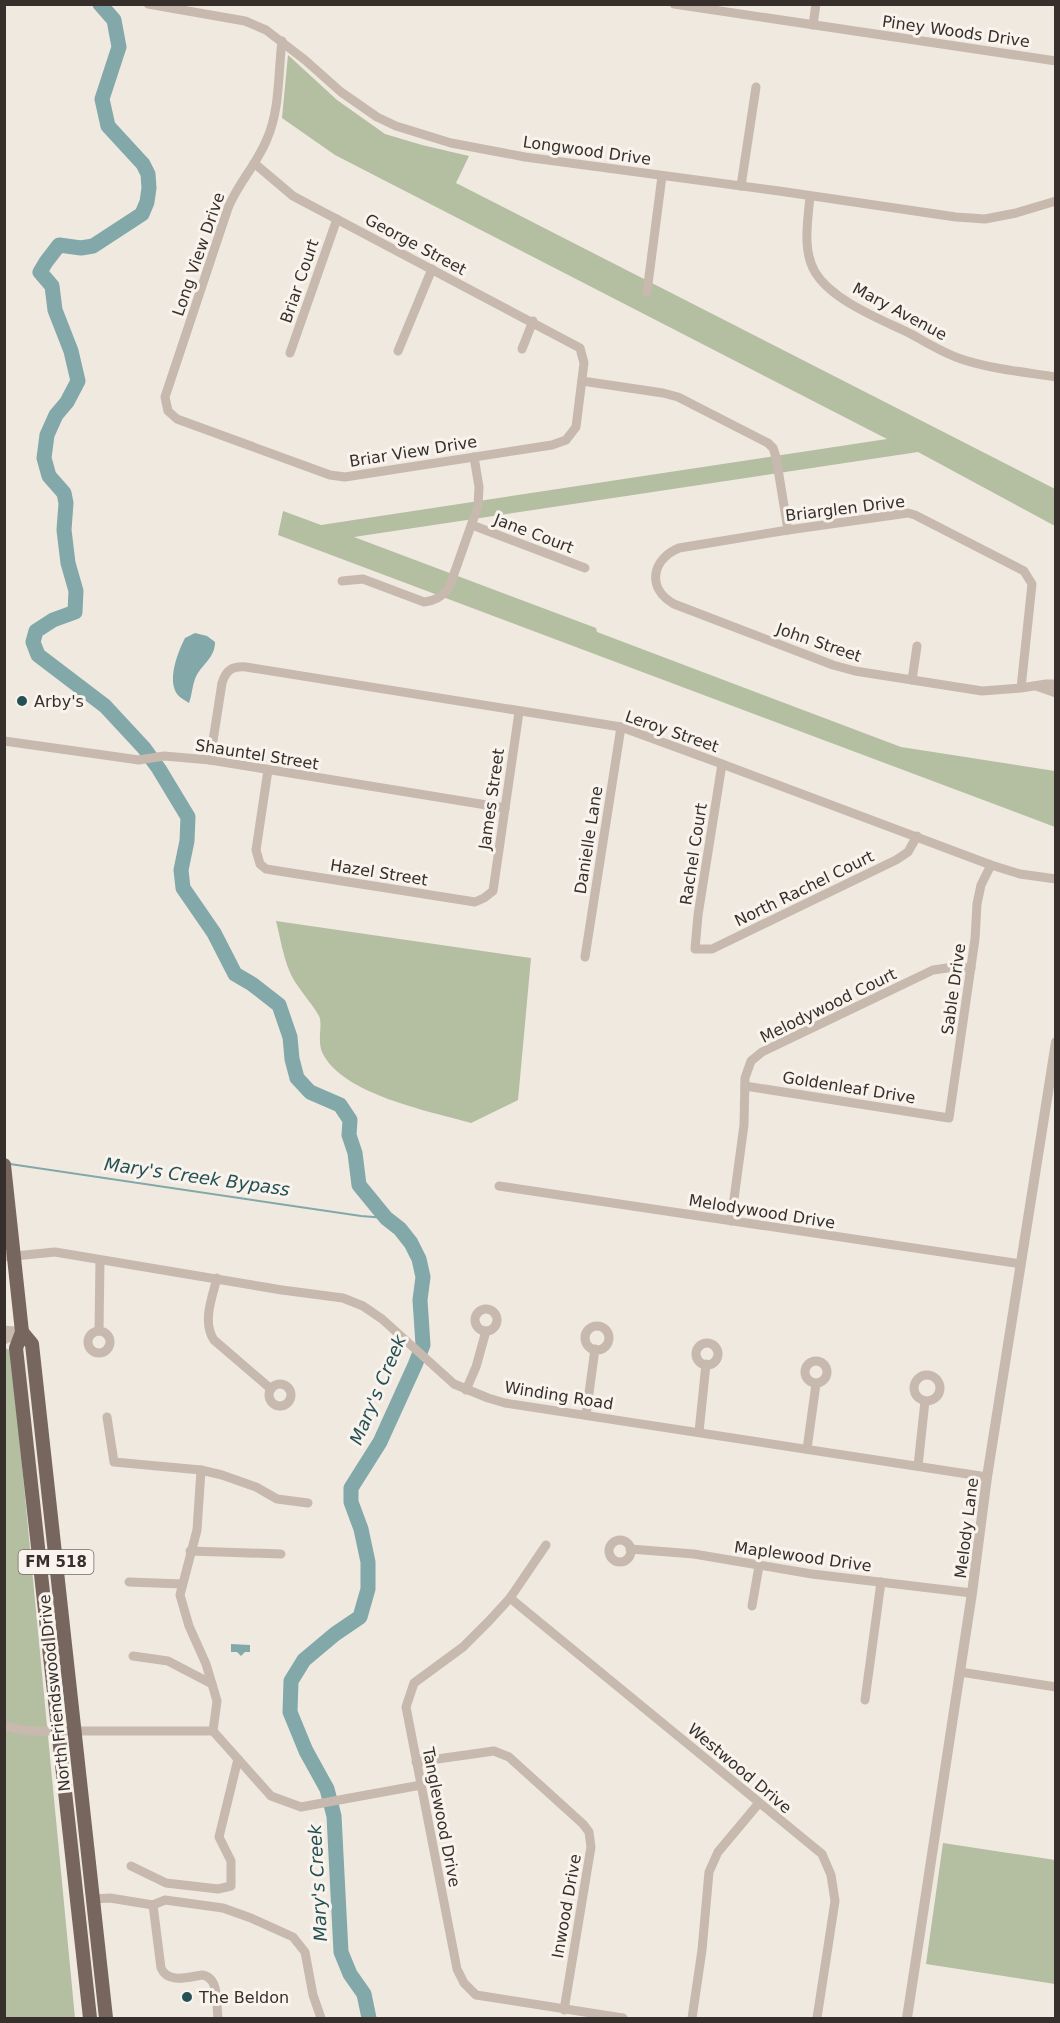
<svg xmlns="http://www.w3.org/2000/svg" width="1060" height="2023" font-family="'DejaVu Sans',sans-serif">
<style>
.green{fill:#b4bea1}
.water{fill:#82a8aa}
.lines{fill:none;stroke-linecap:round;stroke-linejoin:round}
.stream{stroke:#82a8aa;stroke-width:2}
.river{stroke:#82a8aa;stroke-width:15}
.minor{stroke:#c7b9ad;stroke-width:9}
.tertiary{stroke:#c7b9ad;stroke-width:10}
.primary{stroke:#77665e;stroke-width:14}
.poi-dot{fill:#255054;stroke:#f8f3ec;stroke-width:2}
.labels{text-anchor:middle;stroke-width:6;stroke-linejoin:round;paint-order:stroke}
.shield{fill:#f8f3ec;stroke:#716a65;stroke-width:1.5}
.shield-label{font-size:15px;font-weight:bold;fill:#372f2b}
.street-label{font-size:16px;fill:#372f2b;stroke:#f8f3ec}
.poi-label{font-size:16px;fill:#372f2b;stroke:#f8f3ec;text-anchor:start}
.water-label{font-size:18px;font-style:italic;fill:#255054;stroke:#f8f3ec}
</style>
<rect width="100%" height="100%" fill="#f0e9e0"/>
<g class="green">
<polygon points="288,55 337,100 385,134 422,145 469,156 456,183 1055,489 1055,526 918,452 354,537 596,628 597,632 901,747 1055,771 1055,827 278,535 283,511 321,525 887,439 335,155 282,118"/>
<path d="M276,921L531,958L518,1100L471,1123C430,1111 342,1095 322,1052C317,1040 323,1024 319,1016C310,1000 295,986 289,970C283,955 280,937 276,921Z"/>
<polygon points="4,1348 11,1350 75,2018 5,2018"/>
<polygon points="943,1843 1055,1860 1055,1984 926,1964"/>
</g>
<g class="water">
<path d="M195,633L207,636L215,642C215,659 201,664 195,679C192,687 192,695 189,703C185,700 180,698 177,694C167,679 178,652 185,638Z"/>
<polygon points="231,1644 250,1645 250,1652 245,1652 241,1656 237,1652 231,1652"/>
</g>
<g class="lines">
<polyline class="stream" points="10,1164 361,1216 386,1218"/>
<polyline class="river" points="100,4 114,20 119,47 102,99 108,126 143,164 148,174 149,188 147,202 142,214 93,246 81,248 59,245 46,262 40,272 52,286 55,310 71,351 78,381 67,402 56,415 47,435 44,458 49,476 64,493 66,503 64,530 68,563 76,591 75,612 53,620 36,631 33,642 38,655 105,706 144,748 159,769 188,817 187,841 181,870 183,888 214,933 235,974 252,984 279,1005 290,1037 292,1059 297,1078 310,1092 340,1105 350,1120 349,1135 355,1153 359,1185 386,1218 400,1229 411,1243 419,1259 423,1277 420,1300 423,1345 415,1365 380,1442 351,1488 351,1502 361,1529 368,1562 368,1589 360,1617 335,1634 304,1660 291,1681 290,1712 306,1751 327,1789 334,1816 341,1952 350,1974 364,1994 369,2018"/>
<g class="minor">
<polyline points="148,4 245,21 266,30 305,60 341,92 377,117 396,126 451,143 525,157 779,191 956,217 985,219 1016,213 1056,201"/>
<polyline points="674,4 1056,61"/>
<polyline points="813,25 816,4"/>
<path d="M254,163L293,196L580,348L584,363L576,427L566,440L552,445L345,477L330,475L177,419L168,411L165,397L228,208C238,183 257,164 267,139C280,110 278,73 282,41"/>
<polyline points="741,186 756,87"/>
<path d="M810,196C808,220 802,250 815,272C832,301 883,320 911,334C927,343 943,353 961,359C991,369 1024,372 1056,377"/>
<polyline points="647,292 662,176"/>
<polyline points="522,349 533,321"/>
<polyline points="398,351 432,269"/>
<polyline points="290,353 337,219"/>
<polyline points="582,381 663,393 678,397 768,443 773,448 776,457 788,530"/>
<polyline points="472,525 585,568"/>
<path d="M342,581L363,579L424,602C435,601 442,597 449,588L478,506L479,487L474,457"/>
<polyline points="912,680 917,646"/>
<polyline points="1036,686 1056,693"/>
<path d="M1021,688L1032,584L1024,571L915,515L908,513L788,530L679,548C652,559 646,588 674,604L833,665L855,671L982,691L1021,688L1046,684H1056"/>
<polyline points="4,741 139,760 164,756 210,760 505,808"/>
<path d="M210,760L222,683C226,670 232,666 246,667L621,727L722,764L991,865L1020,874L1056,879"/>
<polyline points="722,764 698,915 695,949 712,949 896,860 908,852 917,836"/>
<polyline points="268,770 256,850 260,864 266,869 475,902 484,898 493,891 519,712"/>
<polyline points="585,957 621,727"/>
<polyline points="745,1086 949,1118 975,939 977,904 981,885 991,865"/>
<polyline points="499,1186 1021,1264"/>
<polyline points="731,1221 744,1125 745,1078 751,1061 762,1052 933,970 954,967 971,968"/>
<polyline points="4,1257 55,1252 282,1290 343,1298 363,1306 382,1319 454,1384 488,1398 505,1403 987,1477"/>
<path d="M217,1278C212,1298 202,1322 214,1340L271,1389"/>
<circle cx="486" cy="1320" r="11"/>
<circle cx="597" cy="1338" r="12"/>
<polyline points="4,1330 22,1332"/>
<circle cx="99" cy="1342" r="11"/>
<polyline points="99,1331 100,1260"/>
<polyline points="4,1340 22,1332"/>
<circle cx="707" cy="1354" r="11"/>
<circle cx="816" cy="1372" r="11"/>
<circle cx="927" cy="1388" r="13"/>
<circle cx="280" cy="1395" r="11"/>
<polyline points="466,1390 476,1367 486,1331"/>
<polyline points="586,1415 595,1349"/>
<polyline points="107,1417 114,1462 201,1470 222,1475 256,1487 277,1499 308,1503"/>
<polyline points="699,1432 706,1364"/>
<polyline points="807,1449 816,1384"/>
<polyline points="918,1466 925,1401"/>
<polyline points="201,1470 197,1530 180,1595 189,1626 206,1664 212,1684"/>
<circle cx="620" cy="1551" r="11"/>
<polyline points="546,1545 510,1598 489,1621 463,1647 414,1683 406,1707 457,1969 464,1983 476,1995 623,2018"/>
<polyline points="630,1549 694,1554 812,1574 972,1593"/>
<polyline points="190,1551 281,1554"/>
<polyline points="129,1582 182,1584"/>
<polyline points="510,1598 822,1854 831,1875 835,1901 817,2018"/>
<polyline points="752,1606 759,1566"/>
<polyline points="133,1656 168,1661 212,1684 217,1701 213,1731"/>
<polyline points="960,1672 1056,1687"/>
<polyline points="865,1700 881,1582"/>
<polyline points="4,1726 27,1731 213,1731 271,1796 301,1807 421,1785"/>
<polyline points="416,1762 494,1751 509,1757 583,1824 589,1832 591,1847 564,2010"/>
<polyline points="131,1866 166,1883 218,1889 231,1886 231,1861 219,1837 238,1759"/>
<polyline points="93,1899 110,1898 153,1905 165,1900 223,1908 251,1918 293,1937 305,1952 313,1995 321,2018"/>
<path d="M153,1905L161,1968C168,1984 188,1977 202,1975C220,1977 216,2005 218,2018"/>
<polyline points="692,2018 702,1950 709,1872 718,1852 759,1803"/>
</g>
<polyline class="tertiary" points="907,2018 972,1593 987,1477 1056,1042"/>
<g class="primary">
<polyline points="4,1165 22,1332 16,1348 90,2018"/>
<polyline points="22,1332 32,1344 106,2018"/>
</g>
</g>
<g class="poi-dot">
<circle cx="22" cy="701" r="6"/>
<circle cx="187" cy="1997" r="6"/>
</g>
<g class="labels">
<rect class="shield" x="18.5" y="1550" width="75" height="24" rx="4.5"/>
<g class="shield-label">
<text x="56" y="1567">FM 518</text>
</g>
<g class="street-label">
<text transform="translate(956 31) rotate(8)" y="6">Piney Woods Drive</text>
<text transform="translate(587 150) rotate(8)" y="6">Longwood Drive</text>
<text transform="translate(416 244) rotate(28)" y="6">George Street</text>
<text transform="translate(198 254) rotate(-71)" y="6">Long View Drive</text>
<text transform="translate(299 281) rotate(-71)" y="6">Briar Court</text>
<text transform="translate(900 311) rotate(28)" y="6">Mary Avenue</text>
<text transform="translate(413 451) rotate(-9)" y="6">Briar View Drive</text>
<text transform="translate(845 508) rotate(-7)" y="6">Briarglen Drive</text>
<text transform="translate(534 533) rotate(21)" y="6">Jane Court</text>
<text transform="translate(819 642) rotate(19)" y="6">John Street</text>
<text transform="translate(672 731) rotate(19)" y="6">Leroy Street</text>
<text transform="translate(257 754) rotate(9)" y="6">Shauntel Street</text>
<text transform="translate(491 799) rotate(-82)" y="6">James Street</text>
<text transform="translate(588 840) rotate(-81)" y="6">Danielle Lane</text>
<text transform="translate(693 854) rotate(-81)" y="6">Rachel Court</text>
<text transform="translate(379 872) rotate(9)" y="6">Hazel Street</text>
<text transform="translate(804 888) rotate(-26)" y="6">North Rachel Court</text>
<text transform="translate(953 989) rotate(-82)" y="6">Sable Drive</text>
<text transform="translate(828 1005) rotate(-26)" y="6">Melodywood Court</text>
<text transform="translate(849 1087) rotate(9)" y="6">Goldenleaf Drive</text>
<text transform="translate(762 1211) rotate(9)" y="6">Melodywood Drive</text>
<text transform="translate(559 1395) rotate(9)" y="6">Winding Road</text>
<text transform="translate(966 1528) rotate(-83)" y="6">Melody Lane</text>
<text transform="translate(803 1556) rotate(8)" y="6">Maplewood Drive</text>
<text transform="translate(54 1693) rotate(-96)" y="6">North Friendswood Drive</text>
<text transform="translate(740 1768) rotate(40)" y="6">Westwood Drive</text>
<text transform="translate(442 1817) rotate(79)" y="6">Tanglewood Drive</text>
<text transform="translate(566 1906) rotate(-80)" y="6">Inwood Drive</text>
</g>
<g class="poi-label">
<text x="34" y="707">Arby's</text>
<text x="199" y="2003">The Beldon</text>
</g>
<g class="water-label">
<text transform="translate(197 1177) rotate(8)" y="6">Mary's Creek Bypass</text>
<text transform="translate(378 1390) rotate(-67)" y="6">Mary's Creek</text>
<text transform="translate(318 1883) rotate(-93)" y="6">Mary's Creek</text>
</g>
</g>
<rect width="1060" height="2023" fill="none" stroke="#372f2b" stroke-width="12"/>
</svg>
